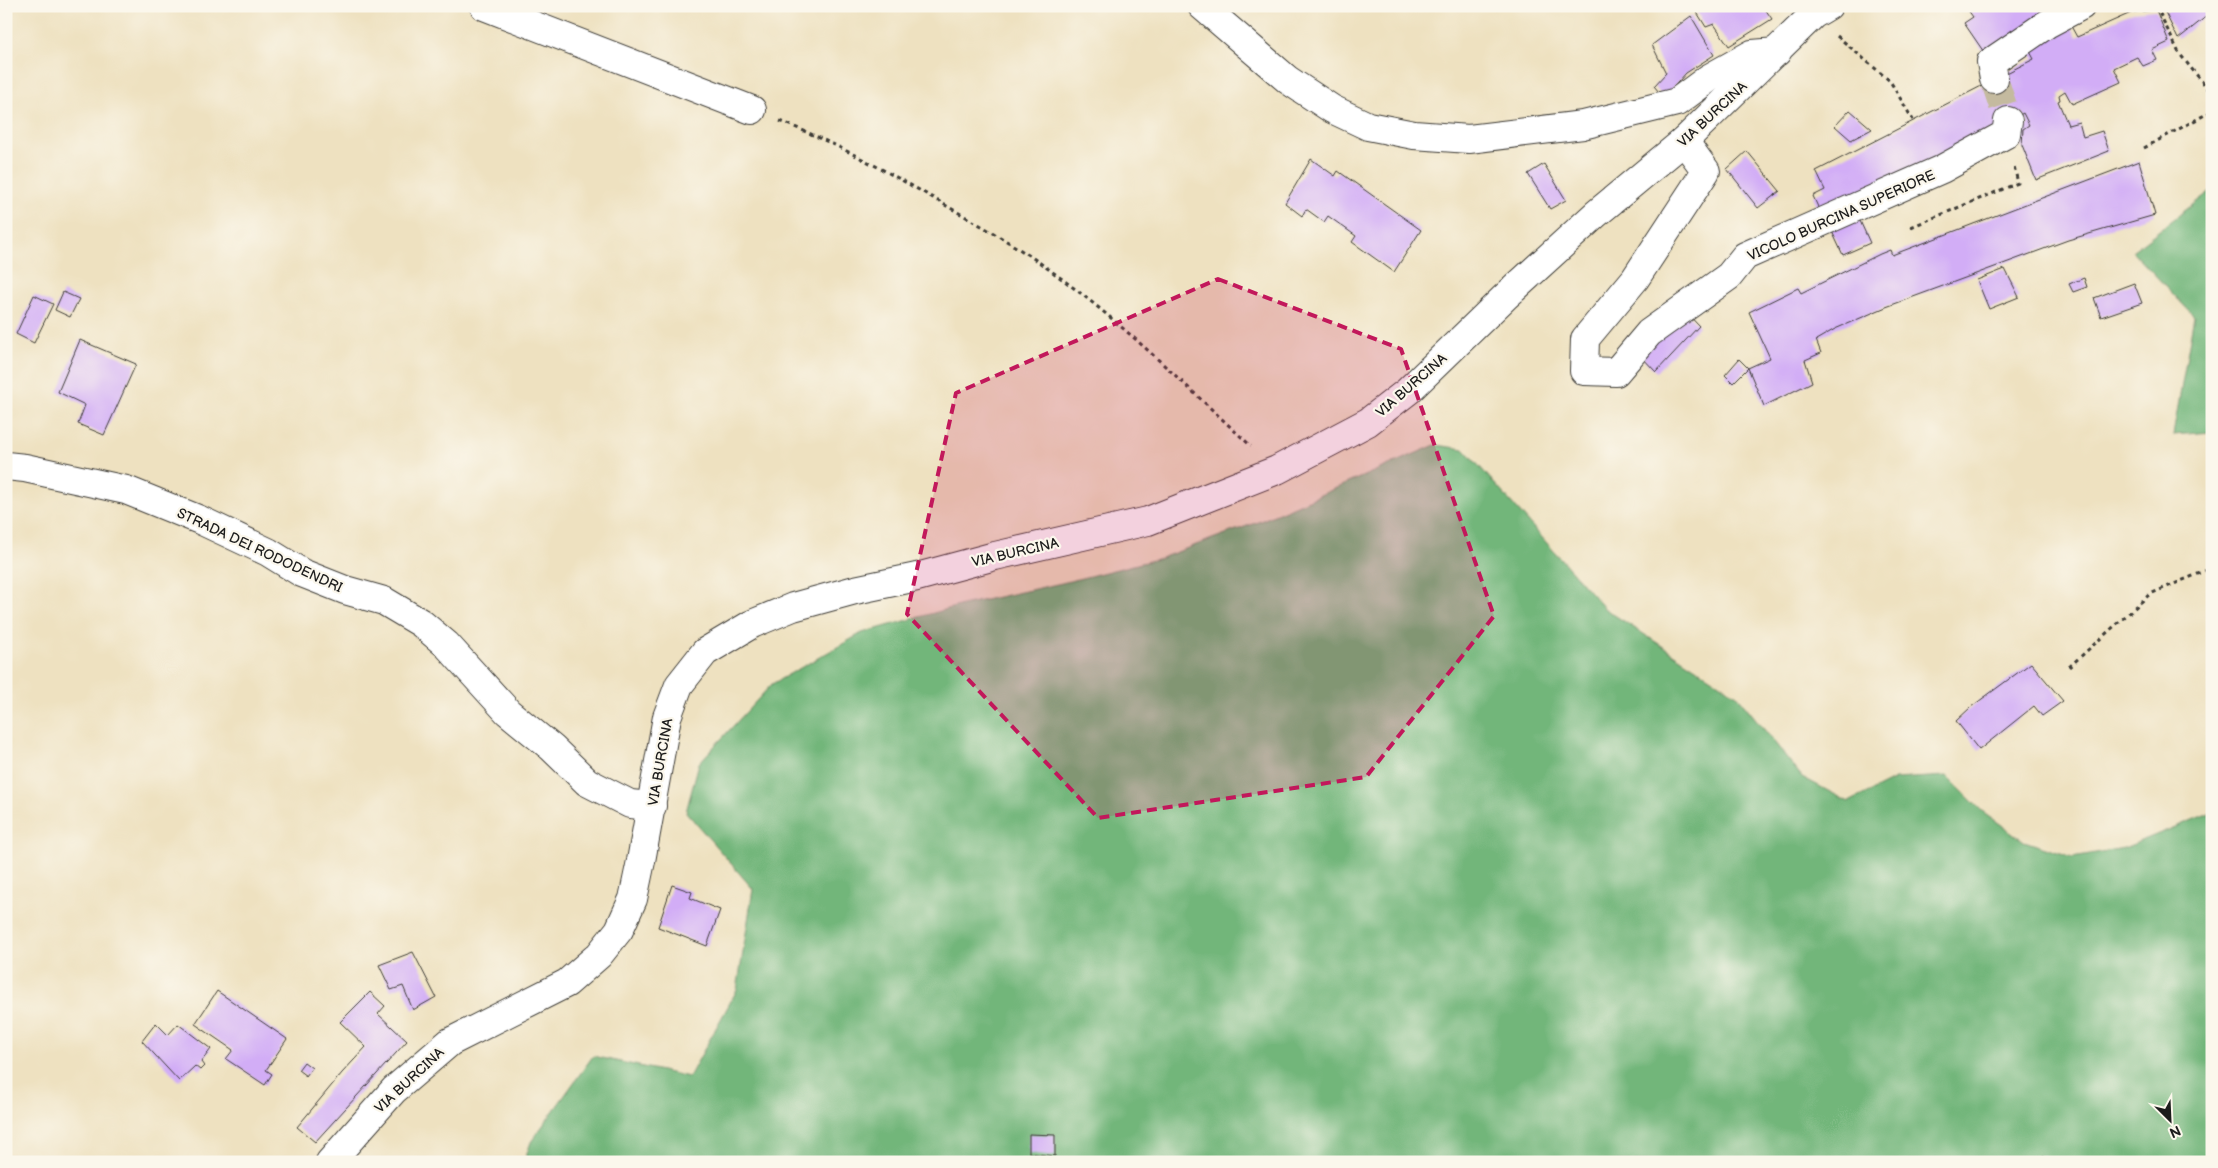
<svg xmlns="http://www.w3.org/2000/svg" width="2218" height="1168" font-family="'Balsamiq Sans',sans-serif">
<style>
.forest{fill:#72b67a;stroke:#47694b}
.building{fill:#d2adf6}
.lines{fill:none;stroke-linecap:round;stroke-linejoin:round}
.minor-tunnel{stroke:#c4ba9f;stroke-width:28;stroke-dasharray:28 14;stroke-linecap:butt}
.minor-casing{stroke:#3c3a35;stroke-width:30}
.tertiary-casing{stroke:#3c3a35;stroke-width:30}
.path{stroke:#3c3a35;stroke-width:3;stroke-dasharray:4 4;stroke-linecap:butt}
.minor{stroke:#fff;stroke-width:28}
.tertiary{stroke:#fff;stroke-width:28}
.marked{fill:#c2185b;fill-opacity:0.2;stroke:#c2185b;stroke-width:4;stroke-dasharray:10 6;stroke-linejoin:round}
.labels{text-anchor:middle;stroke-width:4.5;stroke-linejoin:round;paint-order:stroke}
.street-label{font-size:14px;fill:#1c1c1c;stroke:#fbf7ec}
</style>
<rect width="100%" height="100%" fill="#fbf7ec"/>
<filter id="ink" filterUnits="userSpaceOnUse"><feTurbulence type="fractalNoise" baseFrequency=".02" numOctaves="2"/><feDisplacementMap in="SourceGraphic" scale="10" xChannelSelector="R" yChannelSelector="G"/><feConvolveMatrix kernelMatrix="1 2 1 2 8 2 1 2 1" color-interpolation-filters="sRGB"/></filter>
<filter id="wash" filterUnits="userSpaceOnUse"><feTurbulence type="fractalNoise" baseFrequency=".0096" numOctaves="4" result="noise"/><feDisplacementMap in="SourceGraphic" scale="20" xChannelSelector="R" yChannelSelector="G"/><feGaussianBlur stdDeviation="1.12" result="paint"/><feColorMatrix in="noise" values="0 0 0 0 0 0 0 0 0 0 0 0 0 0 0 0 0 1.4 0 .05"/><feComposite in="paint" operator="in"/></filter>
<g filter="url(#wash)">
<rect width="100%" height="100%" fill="#eee1c0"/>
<g class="forest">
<polygon points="2212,190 2212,432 2173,435 2194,316 2132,251"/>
<polygon points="1435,445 1464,449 1605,609 1736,694 1802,777 1849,802 1895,779 1947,776 1982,811 2024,841 2073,857 2124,848 2212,812 2212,1162 524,1162 531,1142 593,1056 689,1077 737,990 753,889 686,812 699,763 772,684 862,633 962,605 1062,583 1161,558 1258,522"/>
</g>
<g id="blocks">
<g class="building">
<polygon points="1231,6 1242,6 1237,12"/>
<polygon points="1693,6 1763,6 1772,19 1729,46 1714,24 1706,27"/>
<polygon points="1965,6 2060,6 1988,58 1964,23 1973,17"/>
<polygon points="2173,6 2212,6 2212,12 2178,39 2165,12"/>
<polygon points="2156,10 2169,42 2152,50 2157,60 2143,66 2137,57 2114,68 2121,82 2072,104 2065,91 2059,95 2060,100 2058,101 2068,125 2079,122 2083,137 2102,131 2109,151 2036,180 2022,145 2023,129 2029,125 2023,113 1949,158 1822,216 1813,196 1825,190 1816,171 2034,59 2028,48 2067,19 2077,37 2133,12"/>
<polygon points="1691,16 1714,55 1686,73 1664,98 1654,86 1666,73 1652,45"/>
<polygon points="1850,110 1872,129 1851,140 1835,126"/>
<polygon points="1747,151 1780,191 1758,208 1727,169"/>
<polygon points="1311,159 1335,176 1338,171 1421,230 1394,272 1352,242 1356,236 1328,216 1324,222 1306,209 1302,216 1285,203"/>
<polygon points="2139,161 2155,215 2068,240 1886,307 1835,329 1816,340 1821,353 1805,360 1812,382 1764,406 1748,368 1733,383 1725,375 1739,359 1748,368 1770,358 1749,312 1798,288 1801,293 1880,254 1890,250 1892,255"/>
<polygon points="1544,164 1566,200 1550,209 1528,174"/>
<polygon points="1856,212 1870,243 1843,255 1829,225"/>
<polygon points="2005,269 2019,297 1989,309 1977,280"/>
<polygon points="2084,278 2087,287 2073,292 2069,284"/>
<polygon points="2134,283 2142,303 2101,317 2094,298"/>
<polygon points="63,292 79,299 70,317 55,310"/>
<polygon points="34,295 53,304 34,343 16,334"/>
<polygon points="1685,311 1699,326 1656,372 1640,355"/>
<polygon points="80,340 136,364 104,435 78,424 85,405 58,392"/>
<polygon points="2031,663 2063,701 2042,716 2034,706 1979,750 1956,721 1971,707"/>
<polygon points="672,885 692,892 690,898 720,910 707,946 658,927"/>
<polygon points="413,952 436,997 413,1010 403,986 391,990 379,965"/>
<polygon points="217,991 287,1039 266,1070 272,1074 265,1085 226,1059 233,1050 195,1024"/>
<polygon points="370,992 385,1006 378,1014 407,1041 315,1142 297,1127 342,1073 366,1047 340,1022"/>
<polygon points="156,1023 168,1035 178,1024 211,1049 201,1062 204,1066 200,1070 195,1066 179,1081 142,1041"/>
<polygon points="304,1062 312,1068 306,1076 298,1070"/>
<polygon points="1029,1134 1055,1135 1055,1156 1029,1153"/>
<polygon points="2043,1156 2048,1162 2039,1162"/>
</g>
</g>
</g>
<g filter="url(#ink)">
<use href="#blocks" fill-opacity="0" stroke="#3c3a35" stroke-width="1"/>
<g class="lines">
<polyline class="minor-tunnel" points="1994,79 2008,121"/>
<g class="minor-casing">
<g id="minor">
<polyline points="484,6 752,110"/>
<polyline points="1202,6 1288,80 1332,109 1368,126 1414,135 1469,139 1583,125 1677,102 1709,78 1752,54 1777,52"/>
<polyline points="1994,79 1991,62 2047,24 2081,6"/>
<polyline points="1684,141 1706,171 1635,279 1585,339 1584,371 1616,372 1649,333 1729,276 1745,256 1942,169 2006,134 2008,121"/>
<polyline points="6,466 25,468 126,490 200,520 268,552 302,573 345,590 384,601 421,623 447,645 508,712 552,748 587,782 630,804 652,806"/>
</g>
</g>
<g class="tertiary-casing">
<polyline id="tertiary" points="330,1162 394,1090 450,1042 567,983 599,955 619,930 633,899 641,861 667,717 679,685 705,652 752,624 793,607 855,590 917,577 995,556 1148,521 1277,470 1368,422 1408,391 1505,297 1596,214 1684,141 1813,15 1828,6"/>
</g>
<g class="path">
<polyline points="2156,6 2179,53 2212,94"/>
<polyline points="1837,36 1890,81 1913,120"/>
<path d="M780,121C838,144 892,174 945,205C984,227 1022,249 1058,276C1127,327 1188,388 1251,446"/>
<polyline points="2144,148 2212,111"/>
<polyline points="1911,227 2018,183 2014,166"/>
<polyline points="2069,667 2150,594 2212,568"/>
</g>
<use href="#minor" class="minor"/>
<use href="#tertiary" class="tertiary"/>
</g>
</g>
<path class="marked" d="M1218,279L1401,349L1494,616L1366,777L1098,818L907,614L956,393Z"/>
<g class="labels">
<g class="street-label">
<text transform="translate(1712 114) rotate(-43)" y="5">VIA BURCINA</text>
<text transform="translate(1841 215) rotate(-24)" y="5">VICOLO BURCINA SUPERIORE</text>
<text transform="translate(1411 385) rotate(-41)" y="5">VIA BURCINA</text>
<text transform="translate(260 550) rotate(25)" y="5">STRADA DEI RODODENDRI</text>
<text transform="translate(1015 552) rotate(-13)" y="5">VIA BURCINA</text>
<text transform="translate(660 762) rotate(-80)" y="5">VIA BURCINA</text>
<text transform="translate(409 1080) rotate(-43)" y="5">VIA BURCINA</text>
</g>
</g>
<rect width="2218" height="1168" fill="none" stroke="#fbf7ec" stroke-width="25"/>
<g transform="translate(2170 1120) rotate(156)" stroke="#fbf7ec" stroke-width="4" paint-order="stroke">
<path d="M0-4L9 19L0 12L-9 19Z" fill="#1c1c1c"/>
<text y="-8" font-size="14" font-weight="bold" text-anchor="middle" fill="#1c1c1c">N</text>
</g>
</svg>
